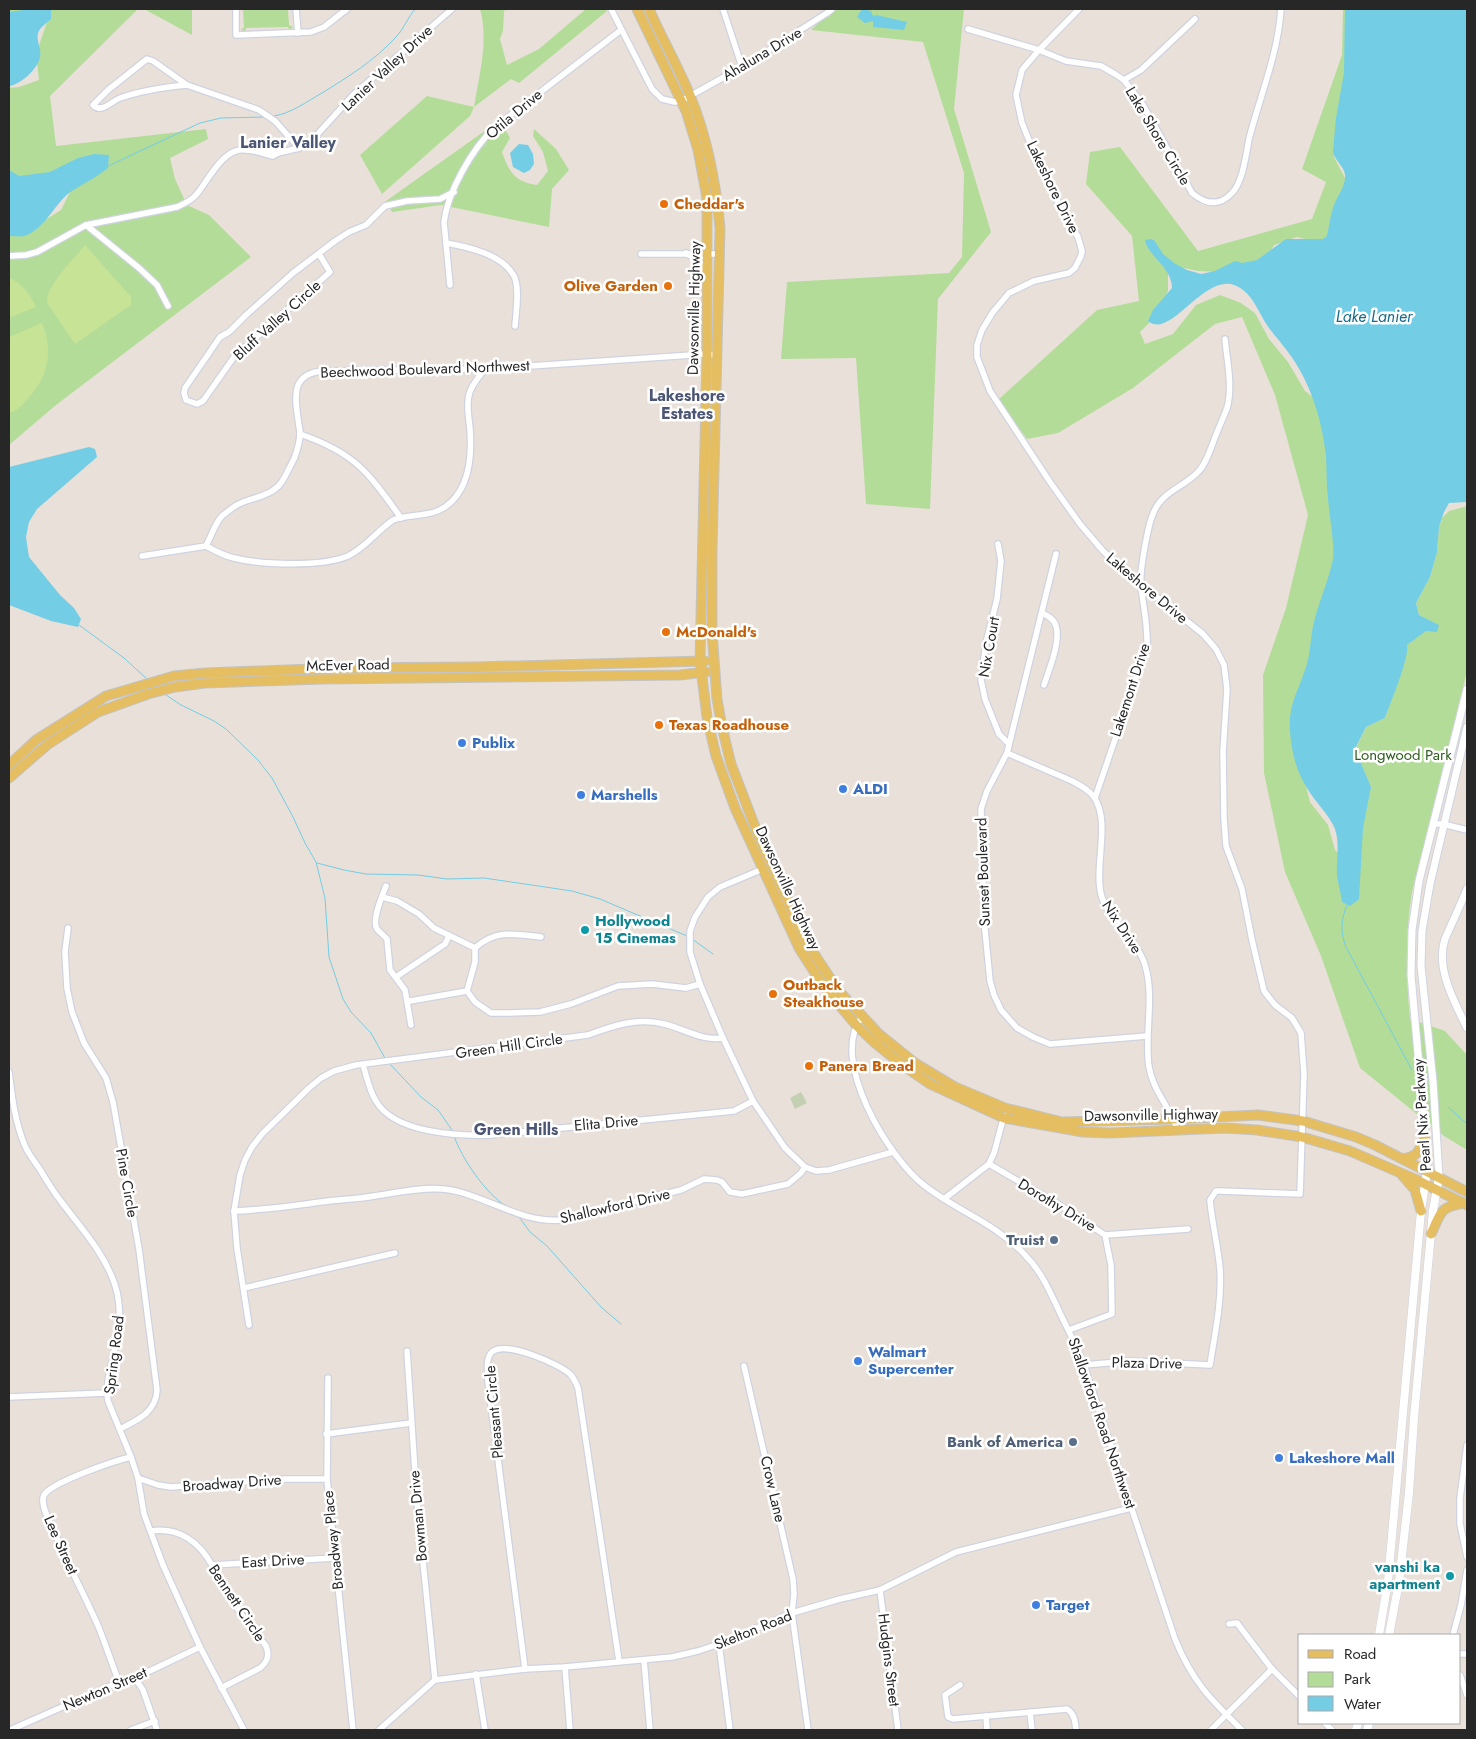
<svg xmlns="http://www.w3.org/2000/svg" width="1476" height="1739" font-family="Jost,sans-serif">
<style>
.green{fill:#b4dc99}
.cemetery{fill:#c3d1b2}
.pitch{fill:#c7e395}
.water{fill:#72cde5}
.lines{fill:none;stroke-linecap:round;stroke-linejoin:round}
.stream{stroke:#72cde5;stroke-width:1}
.minor-casing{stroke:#cfd3df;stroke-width:8}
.tertiary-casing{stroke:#cfd3df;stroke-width:9}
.secondary-casing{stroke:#cfd3df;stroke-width:9}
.primary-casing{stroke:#c3c3c3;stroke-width:11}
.minor{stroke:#fff;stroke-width:5.5}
.tertiary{stroke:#fff;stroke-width:7}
.secondary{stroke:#fff;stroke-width:8}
.primary{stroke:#e5be62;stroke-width:9}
.food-dot{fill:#e8710a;stroke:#fff;stroke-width:2}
.shop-dot{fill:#3f7fe0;stroke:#fff;stroke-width:2}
.culture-dot{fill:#0f9aa8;stroke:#fff;stroke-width:2}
.service-dot{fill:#5c6f8a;stroke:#fff;stroke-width:2}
.labels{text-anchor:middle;stroke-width:5;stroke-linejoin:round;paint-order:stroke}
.street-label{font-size:15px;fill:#272727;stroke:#fff}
.food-label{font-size:15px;font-weight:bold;fill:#c56008;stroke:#fff;text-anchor:start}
.shop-label{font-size:15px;font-weight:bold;fill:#366cbe;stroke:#fff;text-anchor:start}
.park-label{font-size:15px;fill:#2f5d1e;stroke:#fff}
.culture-label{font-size:15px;font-weight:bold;fill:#0d838f;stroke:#fff;text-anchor:start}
.service-label{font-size:15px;font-weight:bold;fill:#4e5e75;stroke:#fff;text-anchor:end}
.neighbourhood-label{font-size:16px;font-weight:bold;fill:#4b5574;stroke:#fff}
.water-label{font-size:16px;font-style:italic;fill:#166b8c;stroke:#fff}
</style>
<rect width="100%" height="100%" fill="#e9e1d9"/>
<g class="green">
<polygon points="9,9 138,9 50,96 56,146 206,129 208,139 170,158 175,179 187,205 209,215 251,257 56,405 9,445 9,236 34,227 61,210 72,188 17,178 9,171 9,88 19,87 39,80 36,54 48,19 9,14"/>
<polygon points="144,9 192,9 192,35"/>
<polygon points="243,9 288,9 289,25 293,27 289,30 288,27 246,28 245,32 241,29 244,28"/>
<path d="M480,9H508L504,11L503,31L500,39L507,65L539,49L586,9H604L607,11L519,83L511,79L474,107L470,116L382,194L360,155L427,96L474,107C479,75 489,41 480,9Z"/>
<polygon points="833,9 964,9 954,109 991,232 938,299 930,509 866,504 856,358 781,359 787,282 949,273 962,257 964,173 923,42 811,30"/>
<path d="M1343,9H1356L1334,157L1346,180L1328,245L1297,237L1274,245L1261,269L1219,272L1198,271L1175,266L1168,270V291L1158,314L1140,332L1145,344L1173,334L1196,305L1220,295L1241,303L1255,313L1269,339L1288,362L1305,391L1327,408L1339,522L1333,584L1296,747L1310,802L1328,825L1335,850L1353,867L1371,787L1355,750L1366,727L1385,718L1404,664L1407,645L1424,632L1439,626L1419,615L1416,603L1430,577L1437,552L1439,527L1442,520L1428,515L1429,513L1442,518L1449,511L1467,506V671L1412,892C1405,935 1406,977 1410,1019L1445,1031L1467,1055V1150L1444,1136L1360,1068L1321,956L1285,872L1264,773L1263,675L1286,608L1308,515L1275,395L1242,317L1215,324L1133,388L1058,433L1027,439L998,400L1097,310L1139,301L1132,236L1086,184L1090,152L1120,147L1198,251L1312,219L1326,182L1302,169L1342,55Z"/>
<path d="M500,120L510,138L502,152C509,172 515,182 537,185L548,171L543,152L533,136L534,129L556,149L569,170L552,189L549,227L441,205L392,212L386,201Z"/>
</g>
<polygon class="cemetery" points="801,1092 807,1103 795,1109 790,1098"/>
<g class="pitch">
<path d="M85,245L131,297V305L75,344L47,303C46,285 74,259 85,245Z"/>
<path d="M9,277C22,285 30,293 36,307L9,318Z"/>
<path d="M42,323C53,348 49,376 30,396C24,404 18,410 9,413V337Z"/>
</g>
<g class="water">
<path d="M31,9L51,10V19C47,23 40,27 38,33C36,41 42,50 40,57C38,69 20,85 9,86V12Z"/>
<polygon points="862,9 871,11 873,16 876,15 907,22 904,30 873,27 873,21 865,23 857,17"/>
<path d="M1345,9H1467V502L1449,503L1444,512L1439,527L1437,552L1430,577L1416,603L1419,615L1439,625L1437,632L1426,631L1407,645C1410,656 1390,704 1385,718L1366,727L1355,749L1371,787L1363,828L1359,899L1350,906L1342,902C1341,893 1338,884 1337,875C1336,860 1340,844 1335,829C1329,814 1315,802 1307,788C1296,771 1291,750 1290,730C1288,704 1299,690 1306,667C1311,653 1310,637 1314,622C1319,602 1329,579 1333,559C1335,546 1329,513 1328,498C1326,484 1327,470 1326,456C1322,419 1310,381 1288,352C1282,344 1275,336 1269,328C1260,316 1255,299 1243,290C1209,261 1172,342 1148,321L1153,310L1172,288C1172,267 1147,255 1145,240L1151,239L1154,240L1163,254L1174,263L1187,270L1201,274L1215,271L1235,261L1242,263L1257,260L1286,239H1323L1327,236C1329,227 1330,217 1333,208C1336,197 1346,187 1345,175C1344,165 1334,161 1333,151L1336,118L1344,73Z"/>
<polygon points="519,144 528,145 533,154 534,164 530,170 524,173 513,167 510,153"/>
<path d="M94,154L109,155L108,168C96,178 82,184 69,193C55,204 43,231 24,236C20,237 14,236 9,236V170L19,176L50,172L78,158Z"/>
<polygon points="89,447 95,449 97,457 37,509 29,522 26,537 29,557 60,595 74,608 81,619 78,627 51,621 9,605 9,467"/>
</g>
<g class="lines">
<g class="stream">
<path d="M274,116C292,113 306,102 322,93C348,77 375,60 396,37C404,29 408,17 415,9"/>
<polyline points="108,166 200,123 221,118 265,117"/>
<polyline points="79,625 124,658 147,679"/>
<polyline points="163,693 181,705 214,721 226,729 258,760 272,778 293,817 305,843 316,862 325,898 329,957 343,999 351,1012 371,1033 386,1060"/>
<polyline points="317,863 344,870 366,874 418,875 447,879 484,878 572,891 600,899 687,936"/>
<path d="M1347,905C1341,920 1340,931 1346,947L1412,1070"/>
<polyline points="692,939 713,954"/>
<polyline points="389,1063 421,1097 438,1110 452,1130"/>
<polyline points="1448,1107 1467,1124"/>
<path d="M454,1136C462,1159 486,1194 506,1206"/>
<polyline points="519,1217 530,1232 547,1246 601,1307 621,1324"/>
</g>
<g class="minor-casing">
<g id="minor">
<polyline points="236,9 236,35 311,32 324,27 347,9"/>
<polyline points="296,9 298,33"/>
<polyline points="611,9 652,89 662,99 675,102 681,101 742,67 827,13 832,9"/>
<polyline points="723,9 742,67"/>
<path d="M1079,9L1039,50L1022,70L1016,95L1022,123L1033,150L1060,206L1078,237L1082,251L1081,256L1075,268L1069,273L1034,281L1009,293L993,312L982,330L977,345V357L990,391L1050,482L1080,524L1103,551L1124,571L1203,634L1216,649L1224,665L1227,689L1223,752L1224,819L1226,846L1242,889L1252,940L1264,991L1275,1005L1292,1018L1301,1033L1304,1074L1300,1194L1220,1191H1216L1210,1200C1212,1223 1218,1246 1220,1269C1222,1302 1215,1333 1210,1365L1130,1361L1084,1365"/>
<path d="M968,29L1039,50L1066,61L1101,66L1115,74L1124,80L1143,105L1192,193C1205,204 1219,207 1232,193C1243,182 1246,154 1249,139C1260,96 1278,54 1281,9"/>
<polyline points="1124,80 1141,70 1195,19"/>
<path d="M187,85C166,87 140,91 120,98C112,101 101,114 93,105L108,90L147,59L153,61L187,85L259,110L275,121L299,148"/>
<polyline points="278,153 299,148 314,138 353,95 452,9"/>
<polyline points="86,225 139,268 157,285 168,306"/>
<path d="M446,243C468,247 502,254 514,276C520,287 516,313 515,326"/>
<polyline points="686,253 699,262 706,272"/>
<polyline points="319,254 330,272 234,357 203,401 197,404 186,400 184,393 185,388 220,337 229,332 246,315 293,273 335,241 349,232 366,225 385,206 407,201 440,199 454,192"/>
<polyline points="641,254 719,254"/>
<path d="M9,256L26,255L37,252L86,225L177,207C184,204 191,201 196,195C207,182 221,153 239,150C250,148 263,154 273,156L278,153C272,149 263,148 255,151"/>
<path d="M450,285L444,222C448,191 472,149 495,127L621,30"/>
<path d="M300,434C355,453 368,472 401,518"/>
<polyline points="998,544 1001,561 997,599 986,643 981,680 985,699 999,734 1009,744"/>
<path d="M206,546C215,551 224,556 234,558C262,565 322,567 348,556C365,548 377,531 393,520C410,513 429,518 445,507C470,490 472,456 470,429C469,418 466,406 469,395C471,385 479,377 485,369"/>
<polyline points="1056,554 1007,753 987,791 981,809 984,920 990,981 994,995 1001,1010 1017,1028 1033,1037 1050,1044 1147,1036"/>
<path d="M142,556L206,546C211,537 215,523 222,516C227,512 235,505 241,503C255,497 271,496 281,483C286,476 290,466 294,459C297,451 300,441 300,433C297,406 285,373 324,371L485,369L707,354L716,355"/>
<path d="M1042,613C1048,616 1054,619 1056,626C1061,641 1049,670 1044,685"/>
<path d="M1007,753L1072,781C1080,785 1089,790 1094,797C1111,822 1094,865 1101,894C1108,922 1137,938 1145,965C1155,998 1144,1034 1149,1067C1153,1091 1170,1107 1177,1129"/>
<path d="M1095,798L1147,646C1148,625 1143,606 1141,585C1139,574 1148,525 1153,514C1161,492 1182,488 1197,473C1205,466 1209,453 1213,443C1217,431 1223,419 1227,408C1233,386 1227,361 1225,339"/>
<polyline points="1434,824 1443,824 1467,830"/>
<path d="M386,886C382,896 373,917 376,927C378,932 384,935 387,939L390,970L405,990L411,1025"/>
<path d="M382,897L397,901L419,914L434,928L475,948C496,929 515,934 541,937"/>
<path d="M68,928L65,952L67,988L72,1012L84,1043L106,1078L113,1102L139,1249L157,1390C156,1412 138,1420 120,1429"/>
<polyline points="396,977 445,944 449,936"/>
<polyline points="467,991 475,1002 491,1013 508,1013 540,1012 571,1004 618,986 652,984 686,988 700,984"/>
<polyline points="407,1000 410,1001 467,991 475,962 475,948"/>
<path d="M862,1017C828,1059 889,1159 925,1186C957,1211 997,1224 1025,1255C1042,1272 1050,1292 1060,1313C1068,1330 1077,1347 1084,1365L1175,1639C1192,1681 1210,1699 1242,1730"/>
<path d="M363,1065C367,1077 369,1090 376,1101C394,1133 457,1136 490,1135L734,1111L753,1101L723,1038"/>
<path d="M9,1072C12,1097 15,1122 25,1146C28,1153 34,1161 39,1168C46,1179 52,1190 60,1200C80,1227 104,1252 115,1285C122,1307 120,1330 114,1352C111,1368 105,1385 108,1401L131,1457L138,1478L144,1514L163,1565L200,1647L244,1730"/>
<polyline points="753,1101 785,1148 805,1167"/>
<polyline points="989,1164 1058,1204 1105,1235 1188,1229"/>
<polyline points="944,1199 989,1164 994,1153 1004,1116"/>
<path d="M234,1211C266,1210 297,1205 329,1201C344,1199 359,1199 374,1196C396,1193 420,1187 443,1189C483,1193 518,1223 560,1220L681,1190L704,1179L717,1180L722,1182L730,1192L742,1194L788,1184L801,1173L805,1167L816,1171L829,1170L893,1152"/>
<polyline points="244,1288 395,1253"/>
<path d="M249,1325L237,1248L234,1211L240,1175L245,1160L252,1147L262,1134L309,1088L321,1078L334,1071L356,1065L588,1035C612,1026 637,1017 664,1024C685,1029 701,1041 723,1038L700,984L690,952V931L695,917L708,897L720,887L763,869"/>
<polyline points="1069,1330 1112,1314 1111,1265 1105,1235"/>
<polyline points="407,1351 417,1502 435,1680"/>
<polyline points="744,1366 793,1579 794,1594 792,1613 808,1730"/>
<polyline points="328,1378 327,1479 353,1730"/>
<polyline points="9,1397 106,1393"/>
<polyline points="326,1434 411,1423"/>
<polyline points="1467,1445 1460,1498 1460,1524 1467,1557"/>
<polyline points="138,1478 158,1485 171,1487 285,1479 327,1479"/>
<path d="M151,1531C179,1527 200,1542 213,1567C216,1572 217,1579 221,1584C233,1606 251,1626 266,1646C270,1656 267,1662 260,1668L221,1688"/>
<polyline points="212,1565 335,1558"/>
<polyline points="880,1590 898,1730"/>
<polyline points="1229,1624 1237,1623 1272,1669 1300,1697"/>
<polyline points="1453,1635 1461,1605 1467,1570"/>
<polyline points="719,1644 730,1730"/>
<polyline points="1460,1654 1467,1654"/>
<polyline points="644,1660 650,1730"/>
<polyline points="565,1667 570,1730"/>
<path d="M525,1669L488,1382C488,1373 485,1358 492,1352C505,1340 559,1364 570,1374C574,1378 576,1383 578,1388L619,1661"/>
<polyline points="476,1674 485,1730"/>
<polyline points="1460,1675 1467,1695"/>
<polyline points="135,1678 143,1690 157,1730"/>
<path d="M119,1682C112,1664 106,1646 99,1628C86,1598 70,1569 57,1538C53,1529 39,1505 44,1495C52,1482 114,1461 131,1457"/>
<path d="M960,1685L945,1695L948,1717L953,1719L1067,1709C1075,1714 1075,1722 1076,1730"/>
<polyline points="1030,1712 1032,1730"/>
<polyline points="986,1716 987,1730"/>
<polyline points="1325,1723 1332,1730"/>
<polyline points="10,1730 119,1682 135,1678 200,1647"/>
<polyline points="131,1730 155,1721"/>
<polyline points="379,1730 435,1680 525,1669 565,1667 672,1657 698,1651 719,1644 792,1613 840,1599 880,1590 956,1552 1131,1508"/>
<polyline points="1211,1730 1272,1669"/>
</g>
</g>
<g class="tertiary-casing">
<g id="tertiary">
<path d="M1467,889C1460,906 1452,923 1445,939C1435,968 1455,1003 1467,1028"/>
<polyline points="1427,1171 1427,1156 1411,975 1412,930 1419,881 1467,689"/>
<polyline points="1439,1177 1433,1081 1421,966 1422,931 1430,884 1467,727"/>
</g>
</g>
<g class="secondary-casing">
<g id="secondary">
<polyline points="1379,1635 1388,1581 1421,1211 1427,1171"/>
<polyline points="1389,1635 1399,1582 1409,1493 1414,1418 1433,1211 1439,1177"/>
<polyline points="1356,1730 1358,1723"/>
<polyline points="1367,1730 1369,1723"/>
</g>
</g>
<g class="primary-casing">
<g id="primary">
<polyline points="637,9 686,111 698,150 707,198 707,354 700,661 707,717 716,756 735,808 799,948 824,987 856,1025 875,1043 901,1064 930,1084 1004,1118 1083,1132 1110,1133 1225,1128 1257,1130 1302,1137 1350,1151 1417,1180 1467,1205"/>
<path d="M649,9C662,39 679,68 691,98C708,140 716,184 720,228L712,552V632L717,699L722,727L731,764L757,832L807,943L838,990L879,1034L915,1063L955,1087L1005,1108L1062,1122L1174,1119L1258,1115L1303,1121L1356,1137L1375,1145L1467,1192"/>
<polyline points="9,765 36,740 106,696 174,676 205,673 339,668 475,667 705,661"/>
<polyline points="9,778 47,745 98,712 148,694 175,687 205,683 323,679 680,675 706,672"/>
<path d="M1403,1159C1418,1156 1418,1152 1425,1139"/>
<polyline points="1402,1175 1415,1190 1421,1211"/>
<path d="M1431,1234C1441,1213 1439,1207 1464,1203"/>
</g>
</g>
<use href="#minor" class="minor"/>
<use href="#tertiary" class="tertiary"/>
<use href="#secondary" class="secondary"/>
<use href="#primary" class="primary"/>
</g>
<g class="food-dot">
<circle cx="664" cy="204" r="5"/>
<circle cx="668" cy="286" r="5"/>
<circle cx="666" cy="632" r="5"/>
<circle cx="659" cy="725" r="5"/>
<circle cx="773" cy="994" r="5"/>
<circle cx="809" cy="1066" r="5"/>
</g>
<g class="shop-dot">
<circle cx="462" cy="743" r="5"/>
<circle cx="843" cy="789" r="5"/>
<circle cx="581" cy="795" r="5"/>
<circle cx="858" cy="1361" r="5"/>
<circle cx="1279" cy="1458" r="5"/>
<circle cx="1036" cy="1605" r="5"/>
</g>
<g class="culture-dot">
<circle cx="585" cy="930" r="5"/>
<circle cx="1450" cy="1576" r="5"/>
</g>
<g class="service-dot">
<circle cx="1054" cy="1240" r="5"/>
<circle cx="1073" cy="1442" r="5"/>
</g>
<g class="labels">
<g class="street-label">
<text transform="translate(762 54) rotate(-31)" y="5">Ahaluna Drive</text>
<text transform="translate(387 68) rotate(-43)" y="5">Lanier Valley Drive</text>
<text transform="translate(514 114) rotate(-40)" y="5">Otila Drive</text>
<text transform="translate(1158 136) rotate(59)" y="5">Lake Shore Circle</text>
<text transform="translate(1053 187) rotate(64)" y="5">Lakeshore Drive</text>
<text transform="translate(694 308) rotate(-89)" y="5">Dawsonville Highway</text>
<text transform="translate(277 320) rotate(-42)" y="5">Bluff Valley Circle</text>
<text transform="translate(425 369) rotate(-2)" y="5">Beechwood Boulevard Northwest</text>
<text transform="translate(1147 588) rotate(40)" y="5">Lakeshore Drive</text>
<text transform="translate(989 647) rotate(-80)" y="5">Nix Court</text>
<text transform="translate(348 665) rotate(-1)" y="5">McEver Road</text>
<text transform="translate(1130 690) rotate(-72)" y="5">Lakemont Drive</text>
<text transform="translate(983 872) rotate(-92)" y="5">Sunset Boulevard</text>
<text transform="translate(788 888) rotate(65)" y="5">Dawsonville Highway</text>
<text transform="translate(1122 927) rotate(57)" y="5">Nix Drive</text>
<text transform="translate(509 1046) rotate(-8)" y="5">Green Hill Circle</text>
<text transform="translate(1151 1115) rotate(-1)" y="5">Dawsonville Highway</text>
<text transform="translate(1422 1115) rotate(-94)" y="5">Pearl Nix Parkway</text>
<text transform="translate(606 1123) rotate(-5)" y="5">Elita Drive</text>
<text transform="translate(127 1183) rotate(80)" y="5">Pine Circle</text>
<text transform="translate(1057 1205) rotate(31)" y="5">Dorothy Drive</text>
<text transform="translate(615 1206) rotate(-13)" y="5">Shallowford Drive</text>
<text transform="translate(114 1355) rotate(-83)" y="5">Spring Road</text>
<text transform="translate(1147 1363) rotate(1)" y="5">Plaza Drive</text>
<text transform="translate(494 1412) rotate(-95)" y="5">Pleasant Circle</text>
<text transform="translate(1102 1423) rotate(71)" y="5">Shallowford Road Northwest</text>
<text transform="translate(232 1483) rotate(-4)" y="5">Broadway Drive</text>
<text transform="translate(773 1489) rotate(77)" y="5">Crow Lane</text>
<text transform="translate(418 1516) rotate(-95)" y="5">Bowman Drive</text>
<text transform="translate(333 1540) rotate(-96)" y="5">Broadway Place</text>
<text transform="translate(61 1545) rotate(66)" y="5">Lee Street</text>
<text transform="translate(273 1561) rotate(-3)" y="5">East Drive</text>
<text transform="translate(237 1603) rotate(56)" y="5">Bennett Circle</text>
<text transform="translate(753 1630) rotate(-22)" y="5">Skelton Road</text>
<text transform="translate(889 1660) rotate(83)" y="5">Hudgins Street</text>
<text transform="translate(105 1689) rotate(-23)" y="5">Newton Street</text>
</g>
<g class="food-label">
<text x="674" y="209">Cheddar's</text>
<text x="658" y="291" text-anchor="end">Olive Garden</text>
<text x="676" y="637">McDonald's</text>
<text x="669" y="730">Texas Roadhouse</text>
<text x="783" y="990">Outback<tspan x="783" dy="17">Steakhouse</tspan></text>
<text x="819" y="1071">Panera Bread</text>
</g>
<g class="shop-label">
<text x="472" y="748">Publix</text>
<text x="853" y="794">ALDI</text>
<text x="591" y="800">Marshells</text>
<text x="868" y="1357">Walmart<tspan x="868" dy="17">Supercenter</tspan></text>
<text x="1289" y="1463">Lakeshore Mall</text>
<text x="1046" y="1610">Target</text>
</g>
<g class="park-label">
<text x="1403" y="760">Longwood Park</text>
</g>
<g class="culture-label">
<text x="595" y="926">Hollywood<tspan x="595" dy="17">15 Cinemas</tspan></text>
<text x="1440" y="1572" text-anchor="end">vanshi ka<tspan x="1440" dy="17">apartment</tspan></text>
</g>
<g class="service-label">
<text x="1044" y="1245">Truist</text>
<text x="1063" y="1447">Bank of America</text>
</g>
<g class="neighbourhood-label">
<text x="288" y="148">Lanier Valley</text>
<text x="687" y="401">Lakeshore<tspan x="687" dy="18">Estates</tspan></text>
<text x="516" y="1135">Green Hills</text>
</g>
<g class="water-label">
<text x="1374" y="322">Lake Lanier</text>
</g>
</g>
<rect width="1476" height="1739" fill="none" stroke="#272727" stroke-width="20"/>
<rect x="1298" y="1634" width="162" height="90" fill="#ffffff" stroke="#a9a9a9"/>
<rect x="1308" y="1650" width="25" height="8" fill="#e5be62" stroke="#a9a9a9"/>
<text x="1344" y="1659" font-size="15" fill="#272727">Road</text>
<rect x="1308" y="1672" width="25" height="15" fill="#b4dc99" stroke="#a9a9a9"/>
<text x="1344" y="1684" font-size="15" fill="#272727">Park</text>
<rect x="1308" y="1696" width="25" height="15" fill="#72cde5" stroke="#a9a9a9"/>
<text x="1344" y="1709" font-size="15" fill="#272727">Water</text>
</svg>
